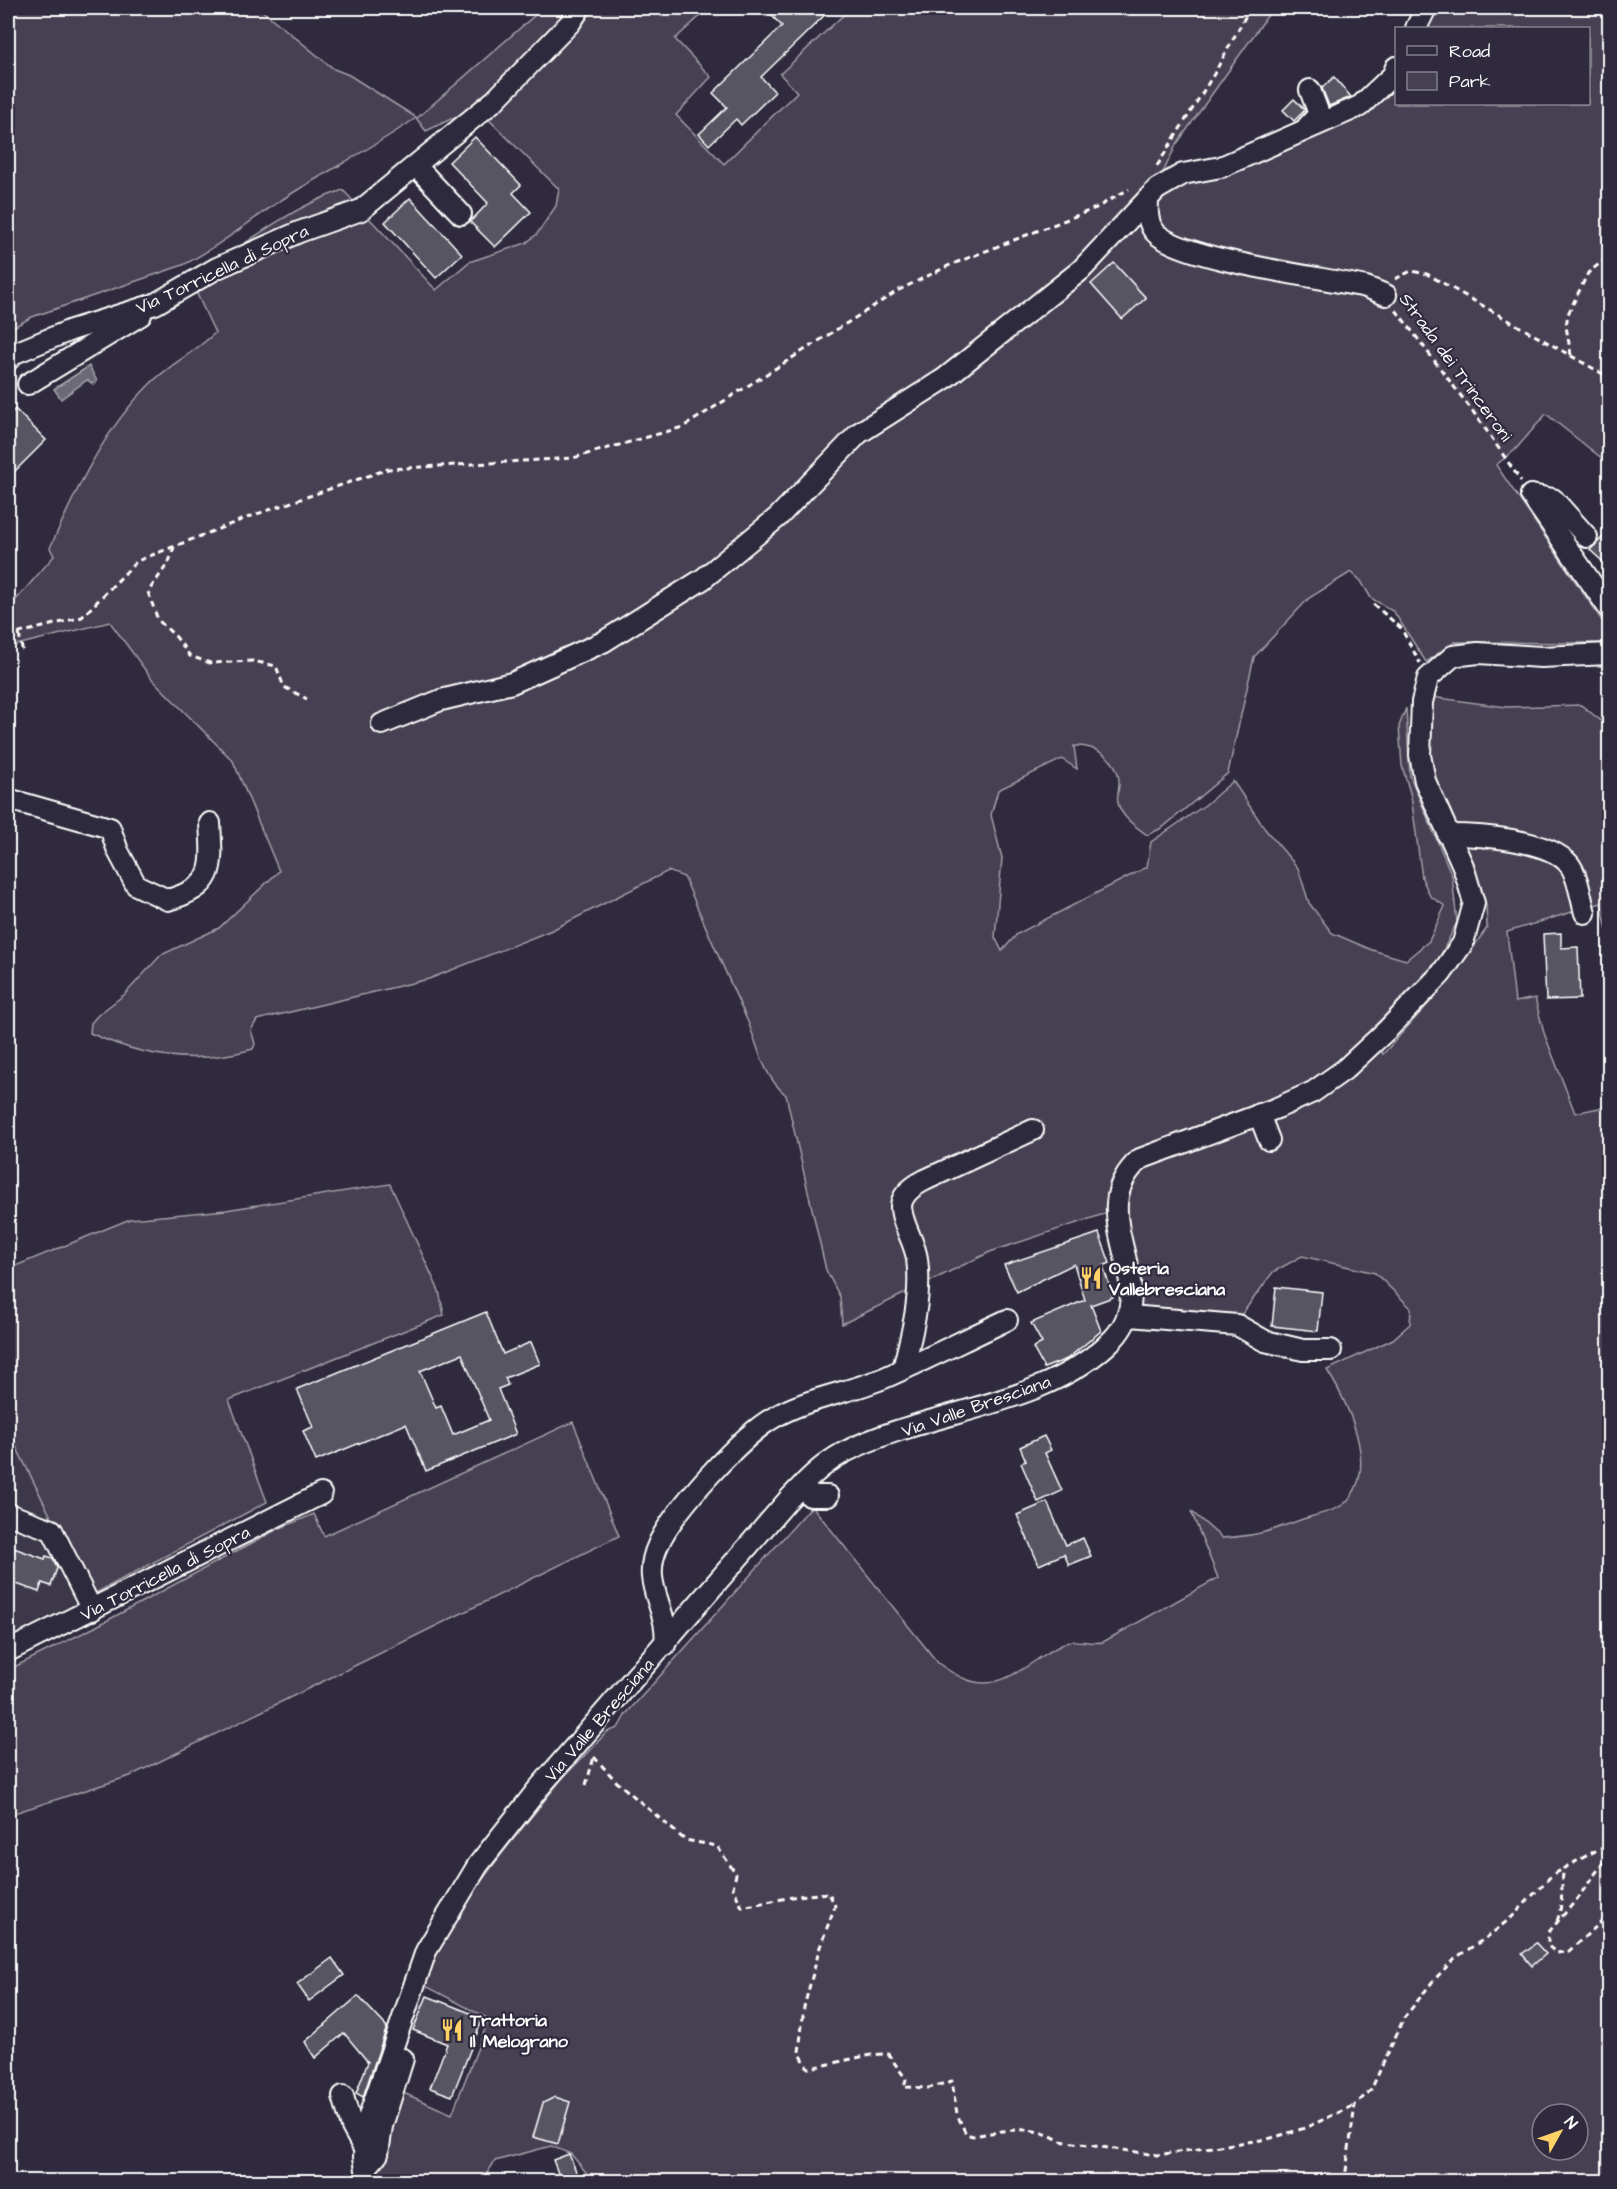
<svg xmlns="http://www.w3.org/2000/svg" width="1617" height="2189" font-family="'Architects Daughter',sans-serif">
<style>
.built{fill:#3c3749}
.green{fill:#464152;stroke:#a2a0a8;stroke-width:1.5;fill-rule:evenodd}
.water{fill:#6d6a77;stroke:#a7a6ad;stroke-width:1.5}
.building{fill:#595564;stroke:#fff;stroke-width:1.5;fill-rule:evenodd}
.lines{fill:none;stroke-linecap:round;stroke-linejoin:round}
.minor-casing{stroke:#fff;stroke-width:24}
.path{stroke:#fff;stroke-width:3;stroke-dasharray:6 4.5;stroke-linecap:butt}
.minor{stroke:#2f2a3d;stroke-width:20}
.labels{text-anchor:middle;stroke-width:4.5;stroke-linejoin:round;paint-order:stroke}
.street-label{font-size:18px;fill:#fff;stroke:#2f2a3d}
.poi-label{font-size:18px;font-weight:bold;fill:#fff;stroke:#2f2a3d;text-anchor:start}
</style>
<rect width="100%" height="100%" fill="#2f2a3d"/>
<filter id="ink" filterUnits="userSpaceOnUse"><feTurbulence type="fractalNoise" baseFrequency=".0167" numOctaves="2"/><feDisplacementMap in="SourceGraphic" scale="12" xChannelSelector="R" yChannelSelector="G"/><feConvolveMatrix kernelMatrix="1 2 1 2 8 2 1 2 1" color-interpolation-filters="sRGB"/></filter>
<g filter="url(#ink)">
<polygon class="built" points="8,1430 90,1596 8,1637"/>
<g class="green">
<path d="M8,8H259L334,69L349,75L417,118L543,8H709L675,39L711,77L676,115L724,164L797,92L780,74L851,8H1273L1176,145L1160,179L1145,199L1396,79V104H1588V28H1423L1432,8H1609V464L1546,414L1515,450L1496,465L1609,631V643L1455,642L1426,662L1394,612L1371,598L1361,581L1351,572L1309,598L1254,657L1228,773L1162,828L1147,835C1135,826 1122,818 1118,803C1116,796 1120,787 1119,780C1117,757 1094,745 1074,746L1077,769L1062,759L998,790L991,815L1002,858L995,937L1002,951L1017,934L1147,867L1151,842L1205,805L1233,781L1265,829L1298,868L1309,903L1332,933L1372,950L1406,960L1429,941L1445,906L1430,896L1422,878L1411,796L1402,766L1399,726L1406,708L1410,776L1452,876L1457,922L1439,959L1367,1034L1383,1054L1448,982L1487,928L1486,904L1429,764L1432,697L1506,707L1581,705L1609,727V938L1601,903L1507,932L1515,1002L1535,998L1544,1033L1575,1113L1609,1106V2181L594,2182L571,2154L551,2146L495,2161L482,2181H377L375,2165L399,2091L452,2114L489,2019L420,1983L437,1941L503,1852L561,1780L607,1732L618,1728L626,1714L812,1506L938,1663C980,1694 998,1686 1038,1659C1048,1653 1060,1644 1071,1641C1078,1640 1092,1644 1103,1642L1218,1578L1191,1511L1222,1538C1257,1536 1271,1531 1303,1519C1315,1515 1337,1511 1346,1502C1380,1468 1347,1402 1327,1370L1393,1339L1410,1324L1411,1308L1375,1273L1302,1256L1273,1272L1239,1318L1135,1311L1122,1219L1130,1175L1231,1114C1201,1127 1123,1149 1110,1181C1106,1190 1107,1203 1107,1213L990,1252L842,1324L840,1297L826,1270L786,1095C763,1076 759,1049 748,1022C726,974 705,925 684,877L668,871L552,930L429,979L257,1020L251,1030L255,1044L253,1049C198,1065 142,1057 90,1033L91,1023L98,1015L125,994L161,955L219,928L279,871L233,761L151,678L110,622L8,647V609L54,556L50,548C76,490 104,429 150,384C169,365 195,352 215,333L191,281C238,249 288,208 343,190L436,290L469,262L526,243L537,234L556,206L559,189L476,107L426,131L416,118C373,148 327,171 283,199C249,221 219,247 183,265L32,317L8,330ZM1542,2114H1578V2150H1542Z"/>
<polygon points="390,1184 439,1291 444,1315 229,1400 267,1502 90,1596 8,1430 8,1269 130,1219 226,1210"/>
<polygon points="573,1422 619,1536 130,1776 8,1815 8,1670 93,1628 278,1529 314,1514 324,1536"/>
</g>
<polygon class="water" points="89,366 97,381 93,384 87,380 61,399 54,389"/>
<g class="building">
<polygon points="764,8 832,8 761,77 775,92 741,125 736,119 709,145 699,134 727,107 713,93 782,26"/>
<polygon points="1334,77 1351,97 1329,106 1322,88"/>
<polygon points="1294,99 1305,110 1294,121 1283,110"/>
<polygon points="475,137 521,185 513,193 531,212 495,247 470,222 488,203 449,162"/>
<polygon points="410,198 462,254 436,278 385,222"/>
<polygon points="1114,263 1146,298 1122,319 1091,284"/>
<polygon points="15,409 46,440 8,478 8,443 14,437 8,431 8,417"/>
<polygon points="1610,530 1610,568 1590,550"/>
<polygon points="1561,933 1561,948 1578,947 1580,999 1546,1000 1543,934"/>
<polygon points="1099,1233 1110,1263 1103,1266 1113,1297 1091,1305 1101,1331 1067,1359 1044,1368 1033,1348 1042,1343 1031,1323 1085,1300 1074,1264 1017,1292 1004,1265"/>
<polygon points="1276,1287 1322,1292 1318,1331 1272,1326"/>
<path d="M486,1312L503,1354L531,1342L540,1364L505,1378L508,1385L498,1389L516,1434L426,1471L406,1424L316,1461L303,1431L313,1427L297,1389ZM462,1354L489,1420L453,1435L441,1406L436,1408L420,1371Z"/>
<polygon points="1044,1436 1051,1450 1045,1453 1062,1491 1038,1502 1021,1463 1026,1461 1020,1447"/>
<polygon points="1047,1502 1066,1545 1083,1538 1091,1556 1069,1565 1064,1554 1039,1565 1017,1515"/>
<polygon points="8,1546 45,1559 46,1556 53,1558 57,1568 51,1586 42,1583 39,1592 8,1581"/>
<polygon points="1536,1943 1546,1954 1532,1966 1522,1954"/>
<polygon points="332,1958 344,1975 309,2001 297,1984"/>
<polygon points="358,1996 387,2027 363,2097 356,2093 368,2062 344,2033 315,2058 305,2042"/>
<polygon points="427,1996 483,2018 452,2096 430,2088 447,2044 413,2030"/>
<polygon points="555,2097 570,2102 558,2144 533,2137 543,2103"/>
<polygon points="569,2154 580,2181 561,2181 553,2160"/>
</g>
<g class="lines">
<g class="minor-casing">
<g id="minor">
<polyline points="1416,28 1426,8"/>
<polyline points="1307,127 1319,114 1310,90"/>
<polyline points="416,166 461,214"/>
<path d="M1148,202C1147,214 1148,227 1158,235C1191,261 1320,277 1366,287L1386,295"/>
<polyline points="8,360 15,353 71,330 155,304 217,268 299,232 361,210 495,100 570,23 580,8"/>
<polyline points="28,384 141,315"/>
<polyline points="1531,495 1610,610"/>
<polyline points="1531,495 1553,499 1587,537"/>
<polyline points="382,724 441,700 512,683 603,642 703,579 778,517 859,433 944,379 1081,270 1157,189 1183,174 1221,167 1360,106 1393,75 1396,67"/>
<path d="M8,799L110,828L118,851L136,885L168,900C215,886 213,870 210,823"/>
<path d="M1448,835C1480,835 1548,839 1569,864C1578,875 1581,899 1585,913"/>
<polyline points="1259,1114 1269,1140"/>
<polyline points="1130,1316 1237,1325 1265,1341 1303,1350 1331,1350"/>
<path d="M903,1369C912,1334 922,1295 917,1259C915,1242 901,1223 901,1206C902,1193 915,1185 925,1180L1033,1130"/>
<polyline points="810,1496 828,1496"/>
<polyline points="8,1514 52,1530 92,1610"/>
<path d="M665,1645C670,1607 639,1586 658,1545C672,1512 742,1435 773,1418C807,1398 848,1393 884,1378C926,1360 966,1339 1007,1320"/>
<polyline points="8,1651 321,1494"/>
<polyline points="343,2096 352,2127 363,2147"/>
<polyline points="366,2168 378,2154 382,2126 403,2059"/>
<path d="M368,2182L364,2157L366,2125L426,1951L478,1865L538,1789L788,1500C805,1482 821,1465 843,1453C927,1409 1044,1409 1113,1339C1166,1283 1078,1214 1140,1159L1277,1108L1313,1092L1344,1070L1388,1029L1441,974L1463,943L1474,903L1463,866L1425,781L1420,755L1422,702L1428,678L1453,656L1478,653L1541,657L1610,654"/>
</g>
</g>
<g class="path">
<polyline points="1602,78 1610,87"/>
<polyline points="1602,78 1610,78"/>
<polyline points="1157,166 1214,74 1250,8"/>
<polyline points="1395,279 1411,271 1427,274 1610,378"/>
<polyline points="1396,310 1480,421 1521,481"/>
<polyline points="1571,355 1566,326 1568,314 1588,273 1604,260 1610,232"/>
<polyline points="174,547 169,562 148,592 158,620 176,637 190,656 210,663 253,661 276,666 284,687 307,699"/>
<polyline points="1373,604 1401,628 1420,663"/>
<polyline points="19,634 23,653"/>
<polyline points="8,636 82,617 137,561 254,515 388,469 573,458 683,427 899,290 950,265 1096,208 1129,189"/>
<path d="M594,1757L617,1782L685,1840L717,1846L736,1874L733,1888L742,1907L797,1896L829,1893L835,1906L820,1947L804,2007L799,2052L808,2068C832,2065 867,2053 888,2054L906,2079L904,2087L929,2088L952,2081L957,2114L966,2134L973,2136C1004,2131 1031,2123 1060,2141L1157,2155L1268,2139L1305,2128L1355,2105"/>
<polyline points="586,1785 594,1757"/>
<polyline points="1610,1853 1577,1899 1548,1933 1548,1946 1557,1953 1569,1951 1610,1914"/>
<path d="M1557,1921C1564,1903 1560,1887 1564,1868"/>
<polyline points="1348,2182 1346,2171 1355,2105 1371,2090 1404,2018 1433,1981 1455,1958 1486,1938 1512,1917 1553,1874 1610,1843"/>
</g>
<use href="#minor" class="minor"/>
</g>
</g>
<defs>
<g id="restaurant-bare" transform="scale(1.8)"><path d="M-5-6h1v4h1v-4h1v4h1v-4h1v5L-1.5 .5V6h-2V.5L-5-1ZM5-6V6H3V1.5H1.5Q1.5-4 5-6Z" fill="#ffd166" stroke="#2f2a3d" stroke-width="2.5" paint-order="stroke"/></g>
</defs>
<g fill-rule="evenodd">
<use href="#restaurant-bare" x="1091" y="1278"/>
<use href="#restaurant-bare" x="452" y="2030"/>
</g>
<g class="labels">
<g class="street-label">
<text transform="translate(222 269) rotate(-25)" y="6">Via Torricella di Sopra</text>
<text transform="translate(1456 367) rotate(54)" y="6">Strada dei Trinceroni</text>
<text transform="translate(976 1406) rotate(-19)" y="6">Via Valle Bresciana</text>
<text transform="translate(165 1573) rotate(-27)" y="6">Via Torricella di Sopra</text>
<text transform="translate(599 1720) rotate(-49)" y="6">Via Valle Bresciana</text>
</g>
<g class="poi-label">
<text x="1109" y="1274">Osteria<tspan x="1109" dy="21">Vallebresciana</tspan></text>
<text x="470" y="2026">Trattoria<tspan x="470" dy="21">Il Melograno</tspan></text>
</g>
</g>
<rect width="1617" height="2189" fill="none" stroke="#2f2a3d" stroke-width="30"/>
<rect x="15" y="15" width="1587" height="2159" fill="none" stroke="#fff" stroke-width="2" filter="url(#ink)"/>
<rect x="1395" y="27" width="195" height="78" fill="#2f2a3d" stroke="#827f8b" stroke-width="1.5"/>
<rect x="1407" y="46" width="30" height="9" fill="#2f2a3d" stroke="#827f8b" stroke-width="1.5"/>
<text x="1449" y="57" font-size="18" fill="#ffffff">Road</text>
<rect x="1407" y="72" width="30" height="18" fill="#464152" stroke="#827f8b" stroke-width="1.5"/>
<text x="1449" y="87" font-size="18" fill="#ffffff">Park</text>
<g transform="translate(1560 2132) rotate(50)"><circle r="28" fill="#2f2a3d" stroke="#827f8b" stroke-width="1.5"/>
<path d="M0-4.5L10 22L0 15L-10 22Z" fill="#ffd166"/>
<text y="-9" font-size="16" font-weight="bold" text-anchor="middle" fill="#ffffff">N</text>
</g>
</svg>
